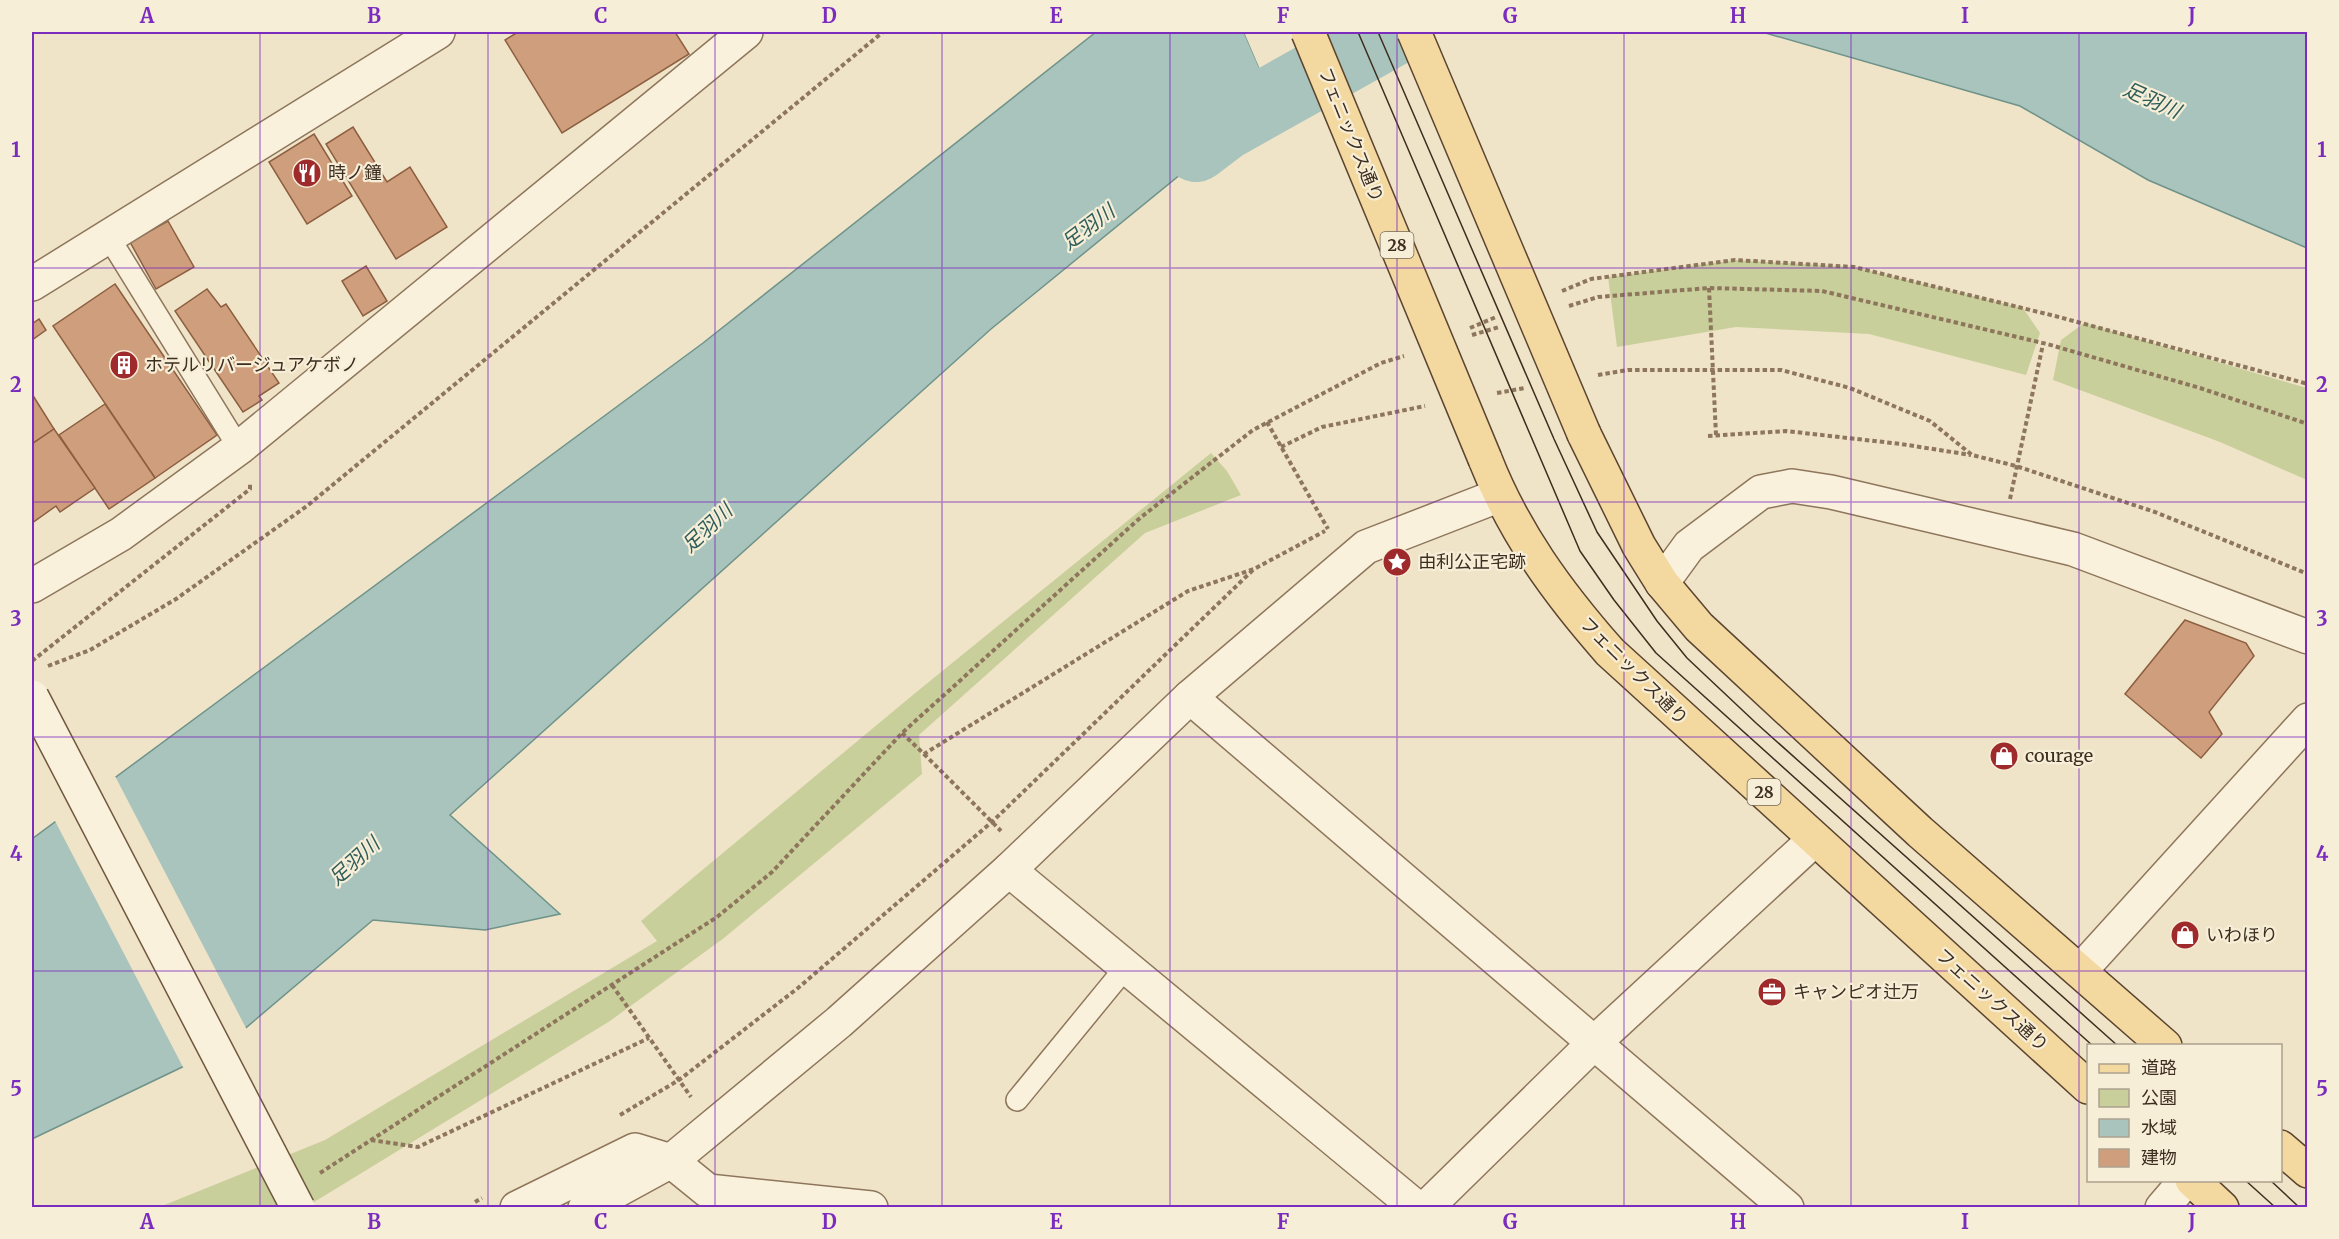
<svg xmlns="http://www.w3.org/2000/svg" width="2339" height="1239" font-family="Merriweather,'Noto Sans JP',serif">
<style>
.green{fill:#c9cf9b}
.water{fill:#a9c4bc;stroke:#6f938a;stroke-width:1.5}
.pier{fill:#f0e4c8}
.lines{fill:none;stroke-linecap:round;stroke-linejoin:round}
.river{stroke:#a9c4bc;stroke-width:68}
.building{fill:#cf9f7d;stroke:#8d5f41;stroke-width:1.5}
.lane-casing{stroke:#8d765c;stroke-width:24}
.street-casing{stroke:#8d765c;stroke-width:36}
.primary-casing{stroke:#5b4430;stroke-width:36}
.path{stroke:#8d765c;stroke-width:4;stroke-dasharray:4.5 3;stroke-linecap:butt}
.lane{stroke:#faf1dc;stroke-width:21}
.street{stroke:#faf1dc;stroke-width:33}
.primary{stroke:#f3d9a0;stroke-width:33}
.tram{stroke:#3d2e20;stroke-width:1.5}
.secondary-bridge-casing{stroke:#6f573f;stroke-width:36;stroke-linecap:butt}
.primary-bridge-casing{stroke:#5b4430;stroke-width:36;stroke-linecap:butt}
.secondary-bridge{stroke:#faf1dc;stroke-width:33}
.primary-bridge{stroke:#f3d9a0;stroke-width:33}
.grid{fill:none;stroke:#7b2cbf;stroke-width:1.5;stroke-opacity:0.55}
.labels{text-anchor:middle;stroke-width:4.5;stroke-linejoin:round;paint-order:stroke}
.shield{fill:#f7eed8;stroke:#756857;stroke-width:1.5}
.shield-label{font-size:16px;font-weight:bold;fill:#3d2e20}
.street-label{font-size:18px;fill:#3d2e20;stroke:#f7eed8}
.poi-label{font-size:18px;fill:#3d2e20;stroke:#f7eed8;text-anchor:start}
.water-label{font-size:20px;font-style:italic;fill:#2f5d5a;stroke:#f7eed8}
.neatline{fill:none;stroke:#7b2cbf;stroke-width:2}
.grid-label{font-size:20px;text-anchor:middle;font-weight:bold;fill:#7b2cbf}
</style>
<rect width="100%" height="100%" fill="#f0e4c8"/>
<g class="green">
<polygon points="1735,260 1854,267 2023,308 2040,333 2026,375 1869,334 1736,327 1617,347 1608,277"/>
<polygon points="2084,323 2307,388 2307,480 2220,442 2053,380 2061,340"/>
<polygon points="1211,453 1227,471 1241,495 1145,533 919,735 922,774 724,938 610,1021 306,1207 157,1208 325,1140 657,941 641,921 914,694"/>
</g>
<g class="water">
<polygon points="1096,32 1244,32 1273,99 991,329 450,815 560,914 485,930 373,920 222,1048 32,1139 32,839 703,343"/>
<polygon points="1762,32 2307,32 2307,248 2148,180 2020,106"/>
</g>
<g class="pier">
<polygon points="1244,32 1247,32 1276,98 1274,102"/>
<polygon points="1466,32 1473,32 1481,48 1477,52 1473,51"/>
<polygon points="115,776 247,1030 224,1050 184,1069 54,819"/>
</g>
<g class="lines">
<polyline class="river" points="1196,148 1225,126 1393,32"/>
</g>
<g class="building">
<polygon points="518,32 675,32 689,54 562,133 505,40"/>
<polygon points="353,127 387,182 410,167 447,227 396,259 326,144"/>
<polygon points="314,134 352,196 307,224 269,162"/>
<polygon points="168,221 194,267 156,289 130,242"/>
<polygon points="366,266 387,301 363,316 342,281"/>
<polygon points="115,284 217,435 155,478 53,326"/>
<polygon points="207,289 221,307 226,304 279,383 259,396 262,400 243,412 175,311"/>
<polygon points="39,319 46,330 32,340 32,324"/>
<polygon points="32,394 54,429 33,443 32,440"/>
<polygon points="105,404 155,478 109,509 59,435"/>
<polygon points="54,429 95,488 60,512 56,506 32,523 32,444"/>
<polygon points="2185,620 2246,643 2254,656 2209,712 2222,734 2201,758 2125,694"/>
</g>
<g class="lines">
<g class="lane-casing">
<g id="lane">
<polyline points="108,236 239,448"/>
<polyline points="1017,1100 1126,967"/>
</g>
</g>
<g class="street-casing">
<g id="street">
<polyline points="32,284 438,32"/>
<polyline points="1662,583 1689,546 1761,492 1792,486 1831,492 2073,549 2308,637"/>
<polyline points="32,586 121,534 239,448 746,32"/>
<polyline points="1190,697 1787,1208"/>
<polyline points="1009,870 1417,1208"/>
<polyline points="2080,971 2308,720"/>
<polyline points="517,1208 635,1150 671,1161 708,1191 871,1208"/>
<polyline points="585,1208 671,1161 839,1022 1009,870 1190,697 1366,547 1500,495"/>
<polyline points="1426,1208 1594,1043 1815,839"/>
<polyline points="2162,1208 2186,1180"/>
</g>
</g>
<g class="primary-casing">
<g id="primary">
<polyline points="1584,434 1639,546 1662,583 1699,627 1920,832 2165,1046"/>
<path d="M1485,459C1514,533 1558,593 1610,652L2088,1087"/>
<polyline points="2280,1147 2308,1171"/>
<polyline points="2192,1180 2222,1208"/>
</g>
</g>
<g class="path">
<polyline points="1709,288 1716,435"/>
<polyline points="1562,291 1591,279 1735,260 1854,267 2055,316 2308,384"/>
<polyline points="1569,306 1598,297 1709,288 1822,291 2047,344 2200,388 2308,424"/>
<polyline points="1470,328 1496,317"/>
<polyline points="1472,335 1499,327"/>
<polyline points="1598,375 1628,370 1781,370 1850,388 1930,421 1972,455 2016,466 2155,512 2308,574"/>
<polyline points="1497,393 1525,388"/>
<polyline points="1267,422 1328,529"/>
<polyline points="1708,436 1786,431 1901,444 1971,455"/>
<polyline points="1281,447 1322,427 1425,406"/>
<polyline points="2010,499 2043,344"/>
<polyline points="32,661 250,489 250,484"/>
<polyline points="48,666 90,650 176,599 307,506 883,32"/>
<polyline points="902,733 924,754 1188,591 1254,569 1325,531"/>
<polyline points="924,754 1001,831"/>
<polyline points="612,985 691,1097"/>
<polyline points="620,1115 679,1080 798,988 993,821 1254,569"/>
<polyline points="371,1140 418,1147 649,1038"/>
<polyline points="320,1173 717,917 772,872 902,733 1140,518 1253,430 1381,363 1404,356"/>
<polyline points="475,1202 482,1198"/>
</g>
<use href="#lane" class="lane"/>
<use href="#street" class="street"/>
<use href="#primary" class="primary"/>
<g class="tram">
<polyline points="1358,32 1580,551 1614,600 1656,653 2093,1046"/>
<polyline points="1378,32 1554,439 1597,532 1657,621 1687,658 1756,723 2118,1046"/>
<polyline points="2245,1180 2276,1208"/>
<polyline points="2270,1180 2300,1208"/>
</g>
<g class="secondary-bridge-casing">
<polyline id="secondary-bridge" points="32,697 298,1208"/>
</g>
<g class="primary-bridge-casing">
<g id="primary-bridge">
<polyline points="1308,32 1485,459"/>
<polyline points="1414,32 1584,434"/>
</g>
</g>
<use href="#secondary-bridge" class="secondary-bridge"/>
<use href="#primary-bridge" class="primary-bridge"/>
</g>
<path class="grid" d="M260,32V1208M488,32V1208M715,32V1208M942,32V1208M1170,32V1208M1397,32V1208M1624,32V1208M1851,32V1208M2079,32V1208M32,268H2308M32,502H2308M32,737H2308M32,971H2308"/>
<defs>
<g id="restaurant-disc" transform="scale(1.5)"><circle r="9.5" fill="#9e2a2b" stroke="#f7eed8"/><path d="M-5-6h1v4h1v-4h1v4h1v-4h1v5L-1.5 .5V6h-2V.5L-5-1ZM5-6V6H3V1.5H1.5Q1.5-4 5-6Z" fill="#fff"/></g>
<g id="building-disc" transform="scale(1.5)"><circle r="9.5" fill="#9e2a2b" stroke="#f7eed8"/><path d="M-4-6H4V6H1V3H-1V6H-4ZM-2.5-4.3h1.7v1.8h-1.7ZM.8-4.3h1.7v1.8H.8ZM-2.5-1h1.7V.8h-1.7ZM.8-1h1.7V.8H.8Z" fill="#fff"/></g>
<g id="sight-disc" transform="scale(1.5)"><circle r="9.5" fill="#9e2a2b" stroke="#f7eed8"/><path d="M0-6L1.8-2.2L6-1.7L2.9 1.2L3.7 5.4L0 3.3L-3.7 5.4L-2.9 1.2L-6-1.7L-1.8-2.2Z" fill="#fff"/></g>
<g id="shop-disc" transform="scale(1.5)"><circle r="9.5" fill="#9e2a2b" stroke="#f7eed8"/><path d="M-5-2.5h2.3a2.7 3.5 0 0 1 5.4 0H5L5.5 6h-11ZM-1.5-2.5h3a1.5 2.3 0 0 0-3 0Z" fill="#fff"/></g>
<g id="office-disc" transform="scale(1.5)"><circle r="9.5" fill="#9e2a2b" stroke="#f7eed8"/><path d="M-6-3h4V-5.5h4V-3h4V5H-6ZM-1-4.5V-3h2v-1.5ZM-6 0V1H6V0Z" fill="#fff"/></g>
</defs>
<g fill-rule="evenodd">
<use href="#restaurant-disc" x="307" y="173"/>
<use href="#building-disc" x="124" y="365"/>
<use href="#sight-disc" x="1397" y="562"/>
<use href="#shop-disc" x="2004" y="756"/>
<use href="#shop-disc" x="2185" y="935"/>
<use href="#office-disc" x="1772" y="992"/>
</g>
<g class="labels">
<g class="shield">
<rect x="1380.5" y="232" width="33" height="26" rx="4.5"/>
<rect x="1747.5" y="779" width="33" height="26" rx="4.5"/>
</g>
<g class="shield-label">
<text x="1397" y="251">28</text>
<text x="1764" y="798">28</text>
</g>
<g class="street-label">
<text transform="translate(1351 135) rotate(68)" y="6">フェニックス通り</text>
<text transform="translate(1634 671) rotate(45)" y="6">フェニックス通り</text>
<text transform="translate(1992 1000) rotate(42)" y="6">フェニックス通り</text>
</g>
<g class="poi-label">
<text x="328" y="179">時ノ鐘</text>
<text x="145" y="371">ホテルリバージュアケボノ</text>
<text x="1418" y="568">由利公正宅跡</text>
<text x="2025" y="762">courage</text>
<text x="2206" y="941">いわほり</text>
<text x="1793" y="998">キャンピオ辻万</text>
</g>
<g class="water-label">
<text transform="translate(2152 100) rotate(24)" y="7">足羽川</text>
<text transform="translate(1088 227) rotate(-37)" y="7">足羽川</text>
<text transform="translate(707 528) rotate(-43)" y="7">足羽川</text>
<text transform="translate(354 861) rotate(-42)" y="7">足羽川</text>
</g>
</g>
<rect width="2339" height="1239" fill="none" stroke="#f7eed8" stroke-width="66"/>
<rect x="2087" y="1044" width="195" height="138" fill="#f7eed8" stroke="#ada18e" stroke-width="1.5"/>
<rect x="2099" y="1064" width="30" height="9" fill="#f3d9a0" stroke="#ada18e" stroke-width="1.5"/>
<text x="2141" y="1074" font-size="18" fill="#3d2e20">道路</text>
<rect x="2099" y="1089" width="30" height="18" fill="#c9cf9b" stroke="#ada18e" stroke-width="1.5"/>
<text x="2141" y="1104" font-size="18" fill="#3d2e20">公園</text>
<rect x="2099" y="1119" width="30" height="18" fill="#a9c4bc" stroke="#ada18e" stroke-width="1.5"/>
<text x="2141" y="1134" font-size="18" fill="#3d2e20">水域</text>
<rect x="2099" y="1149" width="30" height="18" fill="#cf9f7d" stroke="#ada18e" stroke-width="1.5"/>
<text x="2141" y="1164" font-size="18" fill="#3d2e20">建物</text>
<rect x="33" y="33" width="2273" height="1173" class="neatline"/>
<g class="grid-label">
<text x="147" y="23">A</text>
<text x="374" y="23">B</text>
<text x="601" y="23">C</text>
<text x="829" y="23">D</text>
<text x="1056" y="23">E</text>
<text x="1283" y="23">F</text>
<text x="1510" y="23">G</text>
<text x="1738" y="23">H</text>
<text x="1965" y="23">I</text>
<text x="2192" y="23">J</text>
<text x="16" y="157">1</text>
<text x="2322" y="157">1</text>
<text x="16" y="392">2</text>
<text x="2322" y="392">2</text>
<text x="16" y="626">3</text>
<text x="2322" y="626">3</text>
<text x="16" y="861">4</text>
<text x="2322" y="861">4</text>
<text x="16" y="1096">5</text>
<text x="2322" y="1096">5</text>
<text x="147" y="1229">A</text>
<text x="374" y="1229">B</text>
<text x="601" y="1229">C</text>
<text x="829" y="1229">D</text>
<text x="1056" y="1229">E</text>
<text x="1283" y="1229">F</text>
<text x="1510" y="1229">G</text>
<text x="1738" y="1229">H</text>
<text x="1965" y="1229">I</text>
<text x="2192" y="1229">J</text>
</g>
</svg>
